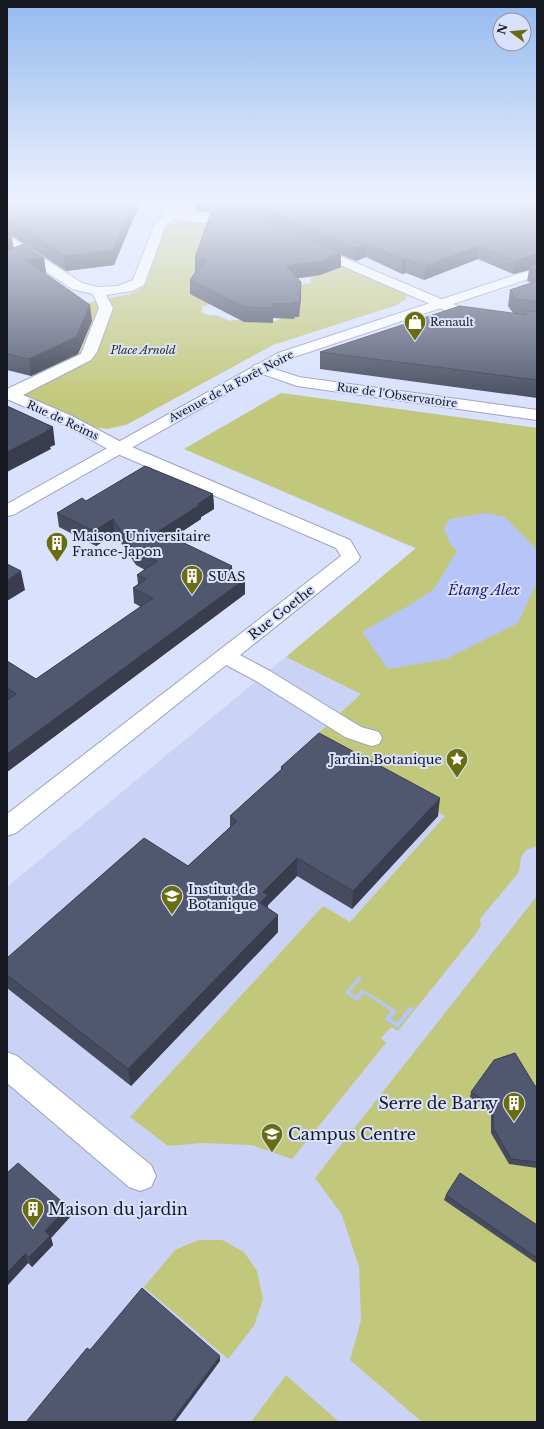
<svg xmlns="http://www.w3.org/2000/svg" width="544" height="1429" font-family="'Libre Baskerville',serif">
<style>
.built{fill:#cad3f6}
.green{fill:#c2c87b;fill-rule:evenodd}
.water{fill:#b7c4f7}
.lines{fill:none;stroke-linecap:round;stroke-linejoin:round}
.minor-casing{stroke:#9ca3bd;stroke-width:2}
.major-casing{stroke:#9ca3bd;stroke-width:2}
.minor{fill:#fff;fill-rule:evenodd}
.major{fill:#fff;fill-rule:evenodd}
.wall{fill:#464b5f}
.shaded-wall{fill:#393d4e}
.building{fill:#51576f;stroke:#393d4e}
.labels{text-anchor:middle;stroke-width:4;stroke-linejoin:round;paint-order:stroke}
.far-poi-label{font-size:11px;fill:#161822;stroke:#d9e1fd;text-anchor:start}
.far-park-label{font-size:11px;font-style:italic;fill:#2f3106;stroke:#d9e1fd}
.far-street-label{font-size:11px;fill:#161822;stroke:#d9e1fd}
.poi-label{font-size:13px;fill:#161822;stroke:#d9e1fd;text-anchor:start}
.street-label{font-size:13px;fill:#161822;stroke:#d9e1fd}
.water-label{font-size:14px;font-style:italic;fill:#1c1977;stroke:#d9e1fd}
.near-poi-label{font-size:16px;fill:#161822;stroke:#d9e1fd;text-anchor:start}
</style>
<rect width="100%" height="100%" fill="#d9e1fd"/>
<polygon class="built" points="281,393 537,428 537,1422 7,1422 7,887 416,549 184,449"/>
<g class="green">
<path d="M180,221L230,222L245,225L406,294L407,298L397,305L273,345L126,425L107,429L92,427L10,390L77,358L92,321L73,308C85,304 97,300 109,298C124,295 135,295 146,284L165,228L170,224ZM200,263L311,278V283H305L309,285L304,284L293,288L296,306L301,307L300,308H296L299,317H295L294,319L281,318L276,321L233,320L231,321L216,315H207H208L200,311H202V307L211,304Z"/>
<polygon points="281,393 537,428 537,846 526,850 521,857 519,872 480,919 481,924 478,931 398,1031 391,1027 381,1038 386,1043 292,1159 251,1145 203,1143 168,1146 130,1117 323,906 350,922 445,816 310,741 361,694 286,657 416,548 184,449"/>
<polygon points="537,896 537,1422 422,1422 350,1360 361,1320 359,1267 342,1215 315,1178"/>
<polygon points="198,1240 222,1240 244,1252 257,1271 263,1299 254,1326 228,1359 144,1287 175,1250"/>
<polygon points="286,1375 339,1422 251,1422"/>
</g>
<g class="water">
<polygon points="485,513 505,517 537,550 537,582 518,623 446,659 388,669 362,632 408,606 434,589 457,551 450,544 444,528 450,519"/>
<polygon points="359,976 362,978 350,992 356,996 362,989 397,1011 391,1019 397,1022 410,1006 414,1009 398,1028 384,1019 391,1011 364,993 357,1001 345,993"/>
</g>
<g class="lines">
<g class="minor-casing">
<g id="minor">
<polygon points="163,203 175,203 172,211 192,215 240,216 244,217 246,220 244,223 240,224 192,222 175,219 166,225 144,285 132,291 106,295 113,308 97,352 91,360 23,395 70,415 125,444 350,540 360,557 358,561 240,655 270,671 361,727 379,732 382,738 379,744 371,746 345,737 256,681 226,665 16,833 7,836 7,814 341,556 336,548 113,452 59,422 7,399 7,389 81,354 99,308 93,294 72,289 7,245 7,236 11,237 82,283 98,287 118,286 133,280 155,223 164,216 160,209"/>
<polygon points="314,245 467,310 537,320 537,328 458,316 310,252 308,249 310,246"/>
<polygon points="259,364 299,377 537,410 537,420 297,386 254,371 252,368 254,365"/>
<polygon points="7,1052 17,1056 151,1165 156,1176 151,1187 140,1191 129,1187 7,1083"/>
</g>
</g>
<g class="major-casing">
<polygon id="major" points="537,268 537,276 288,359 13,515 7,516 7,504 278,353"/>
</g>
<use href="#minor" class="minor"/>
<use href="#major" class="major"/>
</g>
<g class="wall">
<polygon points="7,203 140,203 114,265 66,271 12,236 9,235 14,248 44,258 46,273 45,273 92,321 78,354 31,376 7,370"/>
<polygon points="195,203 537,203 537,398 320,369 320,352 513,313 508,306 510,290 531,283 527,281 529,270 513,274 478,259 424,280 406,273 402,274 366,257 356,261 341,255 341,267 320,275 298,278 301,282 301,297 299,317 295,317 294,319 273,318 273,323 244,322 190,294 190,280 195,272 195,258 212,212 196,212"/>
<polygon points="213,494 214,509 201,517 201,519 172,538 233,574 245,579 245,594 7,772 7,661 36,679 141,607 134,603 133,588 138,584 137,575 145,570 136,565 115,534 96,546 59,527 57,513 86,501"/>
<polygon points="281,767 438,816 352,909 297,876 268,905 268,908 278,915 278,932 131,1086 7,988 7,958 188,866 230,827 230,816 281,770"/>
<polygon points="535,1086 537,1086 537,1168 509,1164 491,1133 491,1112 470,1097 471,1092"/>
<polygon points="7,1173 68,1207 70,1217 51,1238 53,1245 32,1267 28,1263 7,1286"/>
<polygon points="446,1195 537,1225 537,1262 536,1263 444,1200"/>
</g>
<g class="shaded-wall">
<polygon points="133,203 140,203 114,265 66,271 64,256"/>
<polygon points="12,237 14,252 7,257 7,240"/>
<polygon points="367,244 366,257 356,261 357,248"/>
<polygon points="479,246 478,259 424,280 425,266"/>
<polygon points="341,253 341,267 320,275 286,280 286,266"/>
<polygon points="537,254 537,267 529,267 529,270 513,274 515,261"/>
<polygon points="44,258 46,273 28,275 26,260"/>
<polygon points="407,259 406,273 402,274 403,260"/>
<polygon points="301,282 301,297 299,317 300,303"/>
<polygon points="90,305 92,321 78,354 31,376 29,359"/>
<polygon points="53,427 55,445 50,447 51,449 7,472 7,452"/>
<polygon points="213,494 214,509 201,517 201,519 160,546 159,531 198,504"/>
<polygon points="113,519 115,534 96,546 94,531"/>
<polygon points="232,566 233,581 226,571"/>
<polygon points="21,571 25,590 7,601 7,580"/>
<polygon points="245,579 245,594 7,772 7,754"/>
<polygon points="440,798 438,816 352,909 353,891"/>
<polygon points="297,858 297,876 268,905 268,913 260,903 263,892"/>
<polygon points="278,915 278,932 131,1086 128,1069"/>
<polygon points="68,1207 70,1217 51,1238 53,1245 32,1267 29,1257 45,1231"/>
<polygon points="25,1254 28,1263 7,1286 7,1273"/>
<polygon points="220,1356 220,1361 175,1422 171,1422"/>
</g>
<g class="building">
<polygon points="7,203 133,203 113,250 64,256 10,221 7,220"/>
<polygon points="237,203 502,203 537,217 537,254 515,261 479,246 425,266 407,259 403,260 367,244 357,248 250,204"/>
<polygon points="528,203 537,203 537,207"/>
<polygon points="212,210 243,212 341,253 321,261 286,266 301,282 300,303 295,302 295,304 272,304 273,308 244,307 190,280 201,266 206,264 204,262 206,260 195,258"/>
<polygon points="7,233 12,237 7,240"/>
<polygon points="23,244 44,258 26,260 90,305 76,337 29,359 7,354 7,251"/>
<polygon points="537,264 537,271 529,267"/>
<polygon points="537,281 537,302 516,299 510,290"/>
<polygon points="460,306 527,315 524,311 537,312 537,380 320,352"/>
<polygon points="7,406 53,427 46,430 48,431 7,452"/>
<polygon points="145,466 213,494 198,504 200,505 159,531 232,566 226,571 245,579 7,754 7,700 16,694 7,688 7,661 36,679 153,598 133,588 146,579 137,575 157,561 134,551 113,519 94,531 57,513 82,498 86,501"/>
<polygon points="7,564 21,571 7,580"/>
<polygon points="319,733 440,798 353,891 297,858 263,892 268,895 260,903 278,915 128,1069 7,975 7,958 144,838 188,866 237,821 230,816 283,768 281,767"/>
<polygon points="515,1053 535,1086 537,1086 537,1162 511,1159 493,1128 493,1106 471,1092 494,1060"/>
<polygon points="18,1163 68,1207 45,1231 50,1236 29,1257 25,1254 7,1273 7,1173"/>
<polygon points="460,1173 537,1225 537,1258 446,1195"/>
<polygon points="142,1288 220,1356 171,1422 26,1422 87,1348 90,1350"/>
</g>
<linearGradient id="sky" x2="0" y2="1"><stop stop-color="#94baee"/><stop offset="0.5" stop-color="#eef2fe"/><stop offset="1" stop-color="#eef2fe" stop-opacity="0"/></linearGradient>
<rect width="544" height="403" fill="url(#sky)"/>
<defs>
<g id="shop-pin" transform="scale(1.15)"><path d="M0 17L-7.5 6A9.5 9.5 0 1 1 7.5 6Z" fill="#686d10" stroke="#d9e1fd"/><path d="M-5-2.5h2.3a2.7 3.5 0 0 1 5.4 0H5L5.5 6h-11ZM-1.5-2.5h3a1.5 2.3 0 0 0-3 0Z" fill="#fff"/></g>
<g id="building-pin" transform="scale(1.15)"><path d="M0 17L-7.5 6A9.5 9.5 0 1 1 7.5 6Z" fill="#686d10" stroke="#d9e1fd"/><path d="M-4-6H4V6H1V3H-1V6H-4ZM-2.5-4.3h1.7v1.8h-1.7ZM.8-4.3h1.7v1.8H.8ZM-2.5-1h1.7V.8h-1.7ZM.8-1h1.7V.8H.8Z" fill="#fff"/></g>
<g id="sight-pin" transform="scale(1.15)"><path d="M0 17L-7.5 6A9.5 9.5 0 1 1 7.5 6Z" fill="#686d10" stroke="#d9e1fd"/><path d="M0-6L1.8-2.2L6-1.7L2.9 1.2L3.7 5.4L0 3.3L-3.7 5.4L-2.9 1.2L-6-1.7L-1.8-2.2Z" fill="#fff"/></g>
<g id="university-pin" transform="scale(1.15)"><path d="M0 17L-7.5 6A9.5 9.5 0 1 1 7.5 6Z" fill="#686d10" stroke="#d9e1fd"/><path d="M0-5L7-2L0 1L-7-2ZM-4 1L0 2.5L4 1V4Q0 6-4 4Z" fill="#fff"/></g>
</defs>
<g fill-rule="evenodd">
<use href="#shop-pin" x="415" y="322"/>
<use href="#building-pin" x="57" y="543"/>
<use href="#building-pin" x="192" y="576"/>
<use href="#sight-pin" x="457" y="759"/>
<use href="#university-pin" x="172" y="896"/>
<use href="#building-pin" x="514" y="1103"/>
<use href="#university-pin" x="272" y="1134"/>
<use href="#building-pin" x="33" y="1209"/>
</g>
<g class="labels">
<g class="far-poi-label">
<text x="430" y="326">Renault</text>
</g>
<g class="far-park-label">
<text x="143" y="354">Place Arnold</text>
</g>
<g class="far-street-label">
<text transform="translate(231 386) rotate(-28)" y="4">Avenue de la Forêt Noire</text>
<text transform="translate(397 395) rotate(8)" y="4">Rue de l'Observatoire</text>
<text transform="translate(63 420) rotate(25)" y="4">Rue de Reims</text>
</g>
<g class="poi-label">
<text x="72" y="541">Maison Universitaire<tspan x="72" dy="15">France-Japon</tspan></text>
<text x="208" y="581">SUAS</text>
<text x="442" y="764" text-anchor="end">Jardin Botanique</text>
<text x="188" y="894">Institut de<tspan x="188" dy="15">Botanique</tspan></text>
</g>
<g class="street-label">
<text transform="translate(281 612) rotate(-38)" y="5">Rue Goethe</text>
</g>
<g class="water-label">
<text x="484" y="595">Étang Alex</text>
</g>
<g class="near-poi-label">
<text x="498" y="1109" text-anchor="end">Serre de Barry</text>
<text x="288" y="1140">Campus Centre</text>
<text x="48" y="1215">Maison du jardin</text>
</g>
</g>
<rect width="544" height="1429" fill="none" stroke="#161822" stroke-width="16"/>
<g transform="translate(512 32) rotate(286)"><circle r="19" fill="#d9e1fd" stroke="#8b91a5"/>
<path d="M0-3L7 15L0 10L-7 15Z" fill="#686d10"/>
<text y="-6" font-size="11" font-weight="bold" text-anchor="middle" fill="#161822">N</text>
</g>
</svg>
